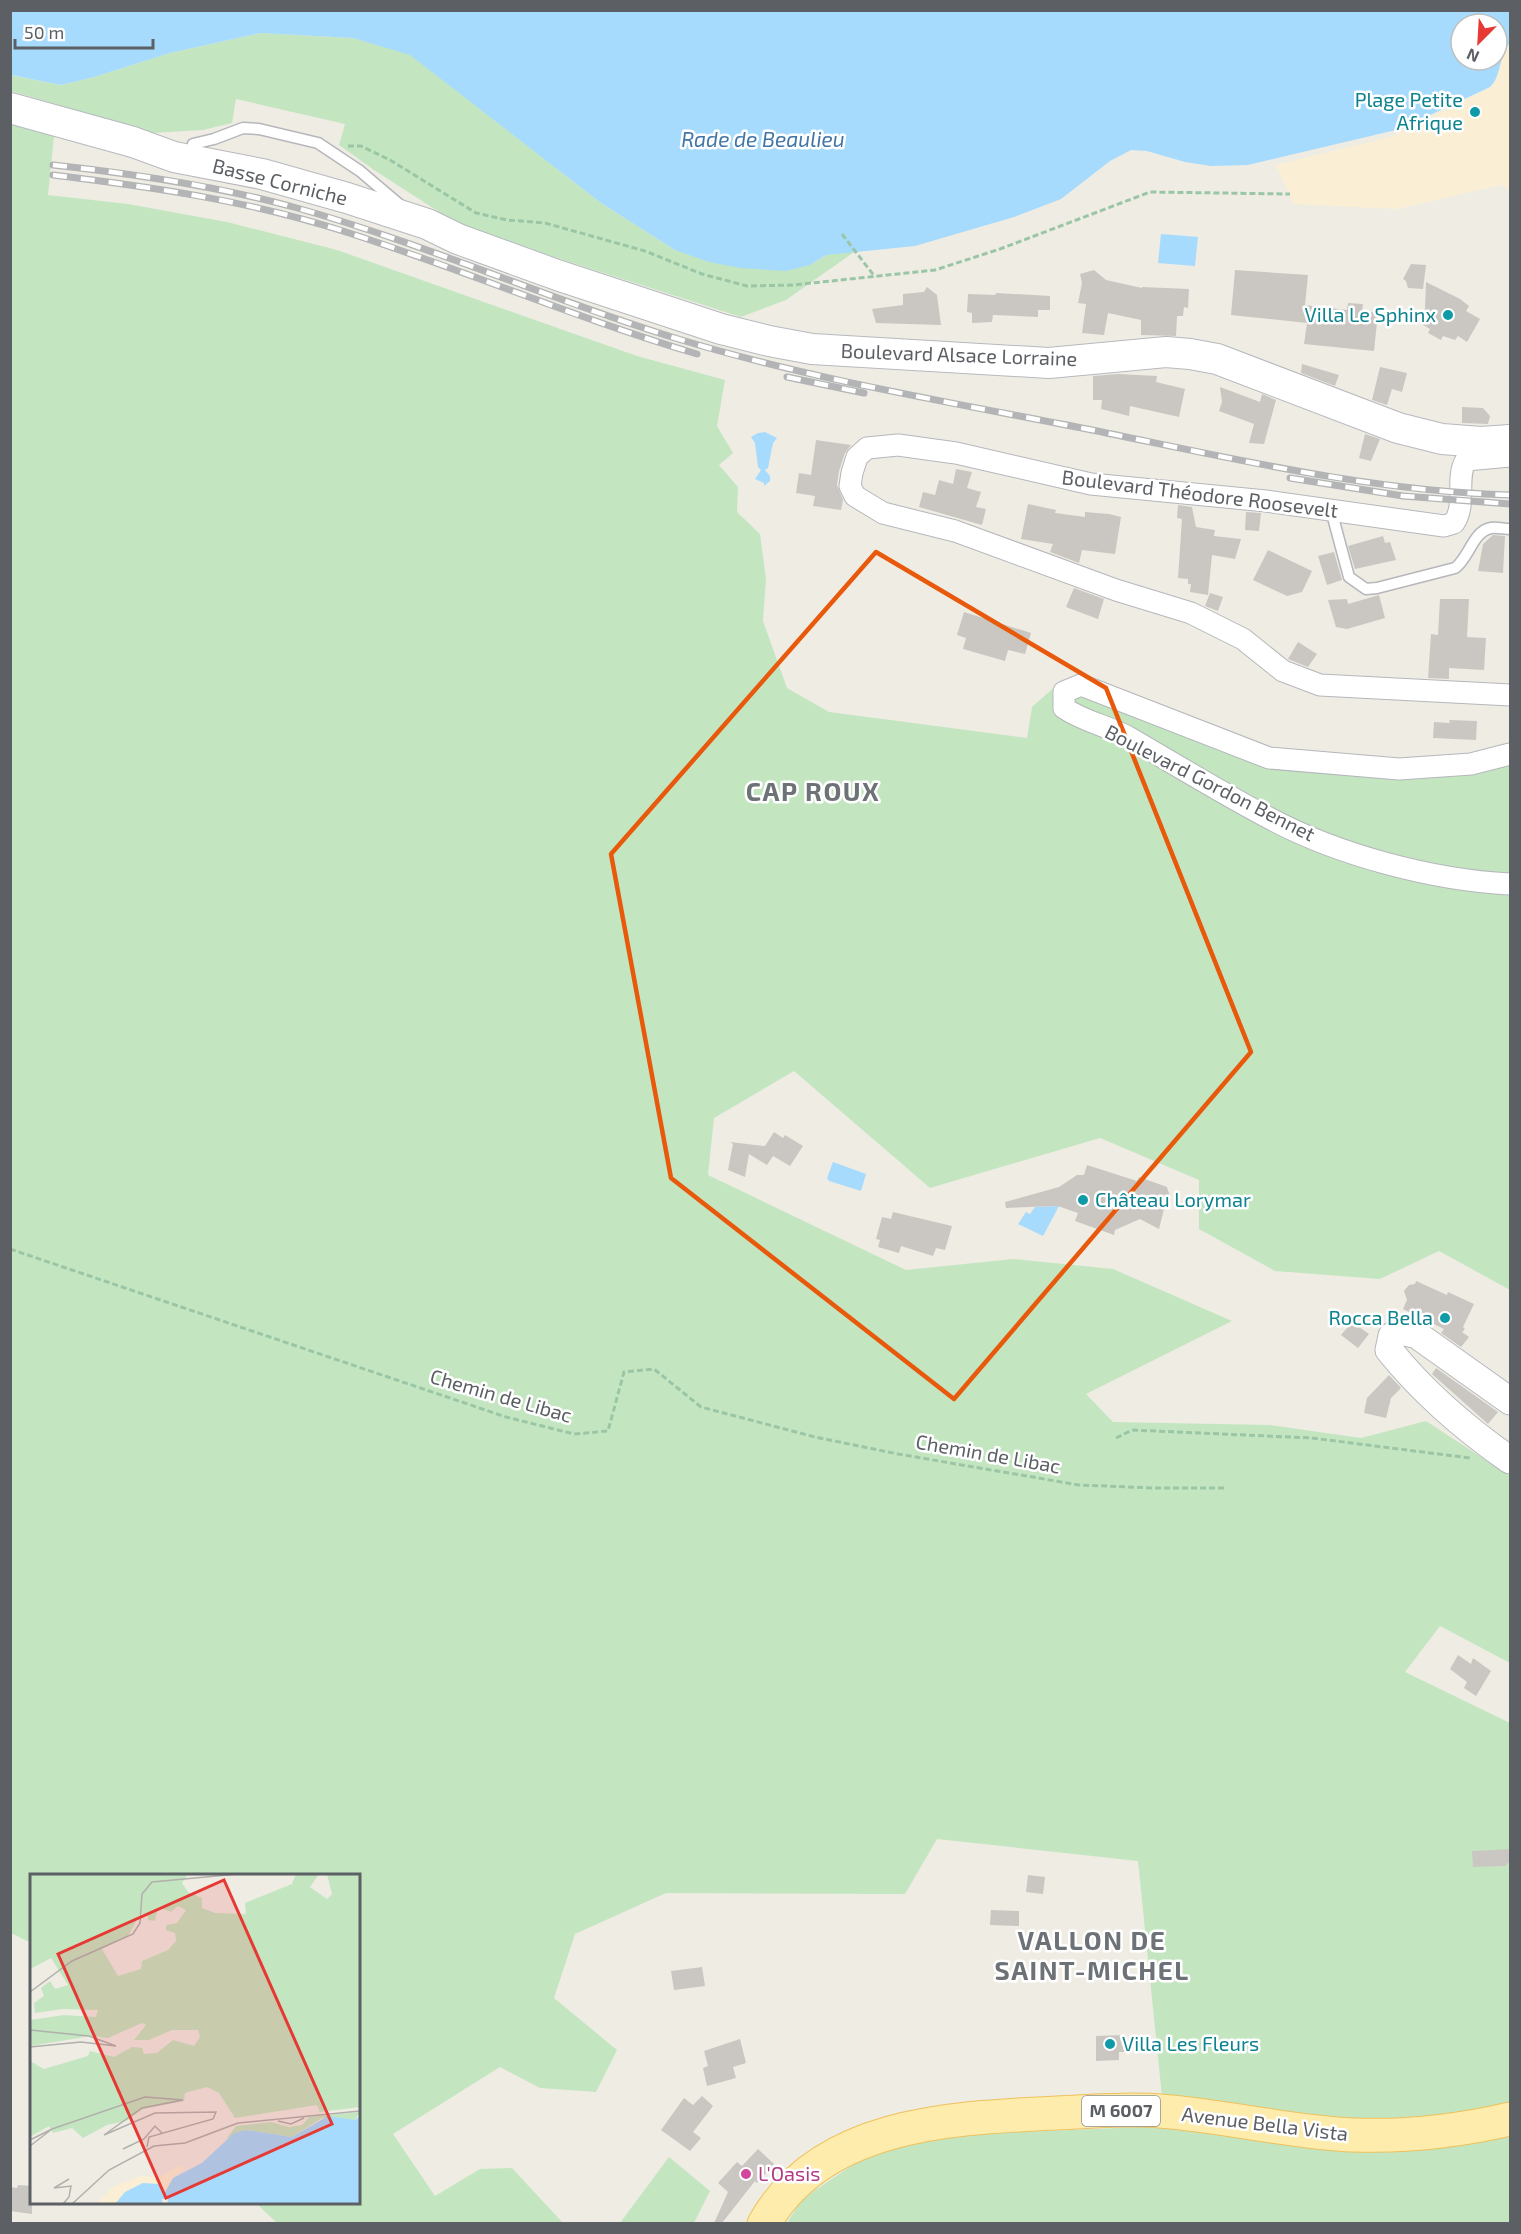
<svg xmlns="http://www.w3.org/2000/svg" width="1521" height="2234" font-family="'Exo 2',sans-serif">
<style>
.green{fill:#c3e6c1}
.sand{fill:#faefd4}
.water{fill:#a6dbfd;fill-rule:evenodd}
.building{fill:#cac7c2}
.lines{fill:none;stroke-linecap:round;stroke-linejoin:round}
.service-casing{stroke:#b5b7bb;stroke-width:13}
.minor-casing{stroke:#b5b7bb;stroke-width:23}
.tertiary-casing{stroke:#b5b7bb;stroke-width:29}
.secondary-casing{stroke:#b6b9be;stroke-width:32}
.primary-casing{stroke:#efc05d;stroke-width:35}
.path{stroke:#9bc6a6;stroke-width:3;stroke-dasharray:6 3;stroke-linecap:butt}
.service{stroke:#fff;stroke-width:10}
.minor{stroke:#fff;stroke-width:21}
.tertiary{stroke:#fff;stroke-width:27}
.secondary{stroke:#fff;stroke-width:30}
.primary{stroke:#fdecab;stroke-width:33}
.rail-casing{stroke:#b3b4b5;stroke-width:7}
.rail{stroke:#fff;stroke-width:4.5;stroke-dasharray:14;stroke-linecap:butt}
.marked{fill:none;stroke:#e8590c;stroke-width:4.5;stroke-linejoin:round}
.culture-dot{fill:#0f9aa8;stroke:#fff;stroke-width:2}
.hotel-dot{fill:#d1479c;stroke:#fff;stroke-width:2}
.labels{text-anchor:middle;stroke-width:5;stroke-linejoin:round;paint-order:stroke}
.shield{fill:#fff;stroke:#8d9093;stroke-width:1.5}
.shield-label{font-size:18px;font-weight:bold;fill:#5c6065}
.culture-label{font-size:20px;fill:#0d838f;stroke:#fff;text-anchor:end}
.street-label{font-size:20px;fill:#5c6065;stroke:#fff}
.hotel-label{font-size:20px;fill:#b23c85;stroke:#fff;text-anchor:start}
.water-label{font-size:21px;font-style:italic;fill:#4076a7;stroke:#fff}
.district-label{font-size:26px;font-weight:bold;letter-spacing:1.5px;fill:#6d7277;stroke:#fff}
.inset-road{fill:none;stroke:#b0b0ad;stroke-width:1.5}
.view{fill:#e63933;fill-opacity:0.15;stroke:#e63933;stroke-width:3}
.inset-edge{fill:none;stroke:#5c6065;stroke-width:3}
</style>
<rect width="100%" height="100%" fill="#efece4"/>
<g class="green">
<polygon points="260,33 353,38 410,54 601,203 675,250 810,265 826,255 857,250 786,300 741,317 464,228 374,170 339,145 345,124 236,99 232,123 203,130 153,133 11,91 10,75 61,85 94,77 170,53"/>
<polygon points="10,124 54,136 48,195 128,204 227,222 337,250 637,356 725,380 717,426 733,453 719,465 738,487 737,512 760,534 766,579 763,621 787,688 829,712 1027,738 1032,707 1058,684 1276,753 1400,763 1483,755 1510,747 1510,1290 1439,1251 1380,1279 1275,1271 1199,1229 1199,1180 1100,1138 930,1188 794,1071 714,1118 708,1175 906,1270 1013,1259 1113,1269 1232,1321 1086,1394 1113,1422 1270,1425 1361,1438 1426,1421 1510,1476 1510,1663 1440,1626 1405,1672 1510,1723 1510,2223 787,2223 802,2199 854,2164 924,2136 1165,2126 1138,1861 937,1839 905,1894 666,1893 575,1934 554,1998 617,2050 596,2092 540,2088 500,2067 393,2134 435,2196 480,2169 512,2168 563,2223 277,2223 256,2203 358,2202 358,1876 32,1876 31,1943 11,1933"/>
<polygon points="669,2157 710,2191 694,2223 620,2223"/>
</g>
<path class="sand" d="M1510,43V191L1501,185L1397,209L1294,204L1276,165L1390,137L1490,88C1502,76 1498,56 1510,43Z"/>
<g class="water">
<path d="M11,10H1510V43C1498,56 1502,76 1490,87L1400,129L1248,165L1211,166L1185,162L1147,151L1131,150L1110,161L1061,199L1014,217L915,246L826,255L810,265L786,271L740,268L709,262L675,250L601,203L410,55L353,38L260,33L170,53L94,77L61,85L11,75ZM1461,24H1497V60H1461Z"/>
<polygon points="1161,234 1198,237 1195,266 1158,263"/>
<polygon points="765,432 777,438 773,443 768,468 765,470 770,476 770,481 764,486 764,483 755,479 761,470 758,467 755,443 751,437 758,433"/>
<polygon points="833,1162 866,1174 861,1191 829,1181 827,1178"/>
<polygon points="1059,1206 1043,1236 1018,1224 1026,1212 1030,1214 1035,1207"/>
</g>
<g class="building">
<polygon points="1411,264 1426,265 1423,289 1408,288 1406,281 1403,279"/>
<polygon points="1094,270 1106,280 1142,288 1142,287 1189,289 1188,308 1184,307 1183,316 1177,316 1176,336 1141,335 1141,320 1108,313 1104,335 1082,333 1086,304 1078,303 1082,283 1080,274"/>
<polygon points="1235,270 1308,275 1305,305 1347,310 1348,303 1363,304 1362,311 1378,313 1374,351 1304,344 1307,323 1231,315"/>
<polygon points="1426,282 1460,299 1469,306 1466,311 1480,319 1467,342 1458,336 1455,340 1443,336 1441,340 1428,333 1430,329 1418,322 1425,309"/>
<polygon points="927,287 937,295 941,325 876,323 872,309 903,305 903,294 924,292"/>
<polygon points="996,293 1050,296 1050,310 1038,310 1038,317 993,315 992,322 972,323 972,313 967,312 968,294 995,295"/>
<polygon points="1302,364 1339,375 1335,386 1301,373"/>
<polygon points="1380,367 1407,373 1402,392 1392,389 1387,405 1372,400"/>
<polygon points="1118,374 1157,376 1156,382 1185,389 1179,417 1130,406 1129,416 1101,409 1102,400 1093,400 1093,376"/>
<polygon points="1220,387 1260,402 1262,394 1276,400 1264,444 1249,443 1254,424 1219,411 1222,402"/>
<polygon points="1462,407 1483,408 1490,416 1488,424 1462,423"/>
<polygon points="1365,434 1380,439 1371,461 1359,458"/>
<polygon points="816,440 851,445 845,453 839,471 837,485 843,500 841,510 813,506 815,496 796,493 799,473 811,475"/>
<polygon points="956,469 972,472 967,488 981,492 976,507 986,509 982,525 919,507 923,492 935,495 939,480 953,484"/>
<polygon points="1028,504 1056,510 1055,513 1085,517 1085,512 1109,514 1121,517 1115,554 1082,550 1079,563 1050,552 1053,544 1021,539"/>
<polygon points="1178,505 1192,507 1196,527 1215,530 1214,536 1241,539 1235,559 1212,555 1208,595 1190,592 1191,584 1188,584 1188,579 1178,578 1182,519 1177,518"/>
<polygon points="1246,512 1261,513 1259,531 1245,530"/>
<polygon points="1493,535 1505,536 1503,573 1478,571 1483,544"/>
<polygon points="1383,536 1385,543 1390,542 1396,560 1355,569 1348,546"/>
<polygon points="1268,550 1312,571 1302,592 1287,596 1253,580"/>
<polygon points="1334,552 1342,580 1327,585 1318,556"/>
<polygon points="1074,588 1104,599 1098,619 1066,607"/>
<polygon points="1210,593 1223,597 1218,611 1205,606"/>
<polygon points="1379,595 1385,618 1347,629 1336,627 1328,600 1347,599 1348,604"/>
<polygon points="1440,599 1469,599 1467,637 1486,638 1484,670 1449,668 1449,679 1428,678 1431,634 1438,635"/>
<polygon points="964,612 1031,633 1025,654 1008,650 1005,661 963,649 966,638 957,635"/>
<polygon points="1298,642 1317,654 1308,667 1288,659"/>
<polygon points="1449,720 1477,721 1476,740 1433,738 1434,722 1450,723"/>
<polygon points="774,1132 783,1138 785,1135 803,1146 790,1166 773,1156 767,1165 749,1154 745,1177 728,1170 733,1144 730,1142 765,1146"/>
<polygon points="1087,1165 1137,1181 1139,1177 1167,1187 1171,1200 1168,1207 1164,1209 1159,1229 1140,1219 1115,1230 1114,1235 1075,1221 1078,1213 1058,1206 1006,1208 1005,1202 1059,1187 1077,1175 1084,1175"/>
<polygon points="893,1212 952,1226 945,1250 936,1248 933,1256 901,1246 899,1253 878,1247 880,1240 876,1239 882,1217 891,1219"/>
<polygon points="1416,1281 1447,1295 1448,1292 1474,1304 1463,1327 1465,1329 1462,1332 1469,1337 1461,1347 1441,1333 1444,1329 1403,1309 1407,1300 1404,1291 1409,1285 1415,1284"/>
<polygon points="1352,1322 1369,1334 1358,1348 1341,1335"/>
<polygon points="1436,1368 1498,1412 1488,1424 1432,1374"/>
<polygon points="1389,1375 1401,1388 1391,1398 1386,1418 1364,1413 1367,1398"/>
<polygon points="1458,1655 1471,1664 1473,1658 1491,1671 1476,1696 1464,1688 1467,1682 1450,1669"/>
<polygon points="1510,1849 1510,1861 1505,1866 1473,1867 1472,1851"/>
<polygon points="1028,1875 1045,1877 1043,1894 1026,1892"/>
<polygon points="991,1910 1019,1911 1019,1926 990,1925"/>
<polygon points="702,1967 705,1986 674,1990 671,1971"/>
<polygon points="1124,2035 1125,2052 1119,2052 1119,2060 1096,2061 1096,2036"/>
<polygon points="740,2039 746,2063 733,2067 736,2078 707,2086 703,2068 708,2066 704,2051"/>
<polygon points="702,2096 713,2106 693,2132 701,2138 690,2151 661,2130 684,2098 693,2105"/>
<polygon points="758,2149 774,2164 757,2183 755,2181 722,2223 714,2223 728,2192 718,2183 737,2162 742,2166"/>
<polygon points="18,2185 32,2186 32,2214 10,2211 10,2187 17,2188"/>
</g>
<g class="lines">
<g class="service-casing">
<g id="service">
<polyline points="193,144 214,139 243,128 259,129 318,143 360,171 400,205"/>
<path d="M1331,510L1349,577L1366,589L1377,588L1455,568C1469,558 1473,531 1491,528C1497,527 1504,529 1510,529"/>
</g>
</g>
<g class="minor-casing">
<g id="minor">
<path d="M1510,456L1466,460C1455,478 1467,504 1454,523L1444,526L1266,501L1091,484L956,453L898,445L867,448L857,457L852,473L850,486L855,496L883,513L955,531L1116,590L1191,613L1243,639L1283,671L1320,685L1510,695"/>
<path d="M1510,754L1471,764L1399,769L1269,758L1081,685L1064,692V708C1084,722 1109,726 1130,738C1176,765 1222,793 1269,818C1338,855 1432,880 1510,884"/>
</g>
</g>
<g class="tertiary-casing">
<path id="tertiary" d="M1510,1401L1417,1335L1401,1331L1392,1336L1389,1350C1422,1391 1467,1430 1510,1460"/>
</g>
<g class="secondary-casing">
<polyline id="secondary" points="10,108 133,142 174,157 262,174 347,198 427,224 458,239 557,275 721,329 769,341 812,349 1049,363 1166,352 1190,354 1217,359 1398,428 1442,439 1481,442 1510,440"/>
</g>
<g class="primary-casing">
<path id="primary" d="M764,2224C821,2122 954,2118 1056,2113C1090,2112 1126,2108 1160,2111C1225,2116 1289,2132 1353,2135C1407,2137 1458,2131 1510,2119"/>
</g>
<g class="path">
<polyline points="348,146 361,146 390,160 476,213 507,220 545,223 645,251 702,274 747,286 793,285 935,270 1000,249 1150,192 1290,194"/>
<polyline points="842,234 875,277"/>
<polyline points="10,1249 506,1417 574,1434 608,1431 624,1372 654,1369 701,1407 815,1437 898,1454 1079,1485 1155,1488 1226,1488"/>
<polyline points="1116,1438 1132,1430 1312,1438 1470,1458"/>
</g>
<use href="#service" class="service"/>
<use href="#minor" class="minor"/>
<use href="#tertiary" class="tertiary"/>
<use href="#secondary" class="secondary"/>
<use href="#primary" class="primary"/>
<g class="rail-casing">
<g id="rail">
<path d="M53,165C136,174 217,186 297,208C426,244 548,299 675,338C809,379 949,402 1087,429C1227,457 1367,491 1510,495"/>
<path d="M53,175C152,187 251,201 346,232C464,270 578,319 697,354"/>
<polyline points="787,377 864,393"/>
<polyline points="1290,478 1403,496 1510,504"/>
</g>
</g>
<use href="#rail" class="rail"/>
</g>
<path class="marked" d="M876,552L1106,688L1251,1052L954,1399L671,1178L611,854Z"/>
<g class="culture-dot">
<circle cx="1475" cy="112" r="6"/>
<circle cx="1448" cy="315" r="6"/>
<circle cx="1083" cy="1200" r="6"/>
<circle cx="1445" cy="1318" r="6"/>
<circle cx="1110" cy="2044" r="6"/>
</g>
<circle class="hotel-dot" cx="746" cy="2174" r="6"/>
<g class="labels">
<rect class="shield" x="1082" y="2096" width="78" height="30" rx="4.5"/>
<g class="shield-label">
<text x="1121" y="2117">M 6007</text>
</g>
<g class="culture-label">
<text x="1463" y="107">Plage Petite<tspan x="1463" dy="23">Afrique</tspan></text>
<text x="1436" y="322">Villa Le Sphinx</text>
<text x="1095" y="1207" text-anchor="start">Château Lorymar</text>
<text x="1433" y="1325">Rocca Bella</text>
<text x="1122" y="2051" text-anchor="start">Villa Les Fleurs</text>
</g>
<g class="street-label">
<text transform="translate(280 182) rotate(14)" y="7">Basse Corniche</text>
<text transform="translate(959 355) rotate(2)" y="7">Boulevard Alsace Lorraine</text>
<text transform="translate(1200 494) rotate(7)" y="7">Boulevard Théodore Roosevelt</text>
<text transform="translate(1210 783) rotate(27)" y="7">Boulevard Gordon Bennet</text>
<text transform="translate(501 1396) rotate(16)" y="7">Chemin de Libac</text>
<text transform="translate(988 1454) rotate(10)" y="7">Chemin de Libac</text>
<text transform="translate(1265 2124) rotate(7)" y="7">Avenue Bella Vista</text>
</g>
<g class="hotel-label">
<text x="758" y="2181">L'Oasis</text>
</g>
<g class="water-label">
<text x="763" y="147">Rade de Beaulieu</text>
</g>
<g class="district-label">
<text x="813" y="801">CAP ROUX</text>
<text x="1092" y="1950">VALLON DE<tspan x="1092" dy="30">SAINT-MICHEL</tspan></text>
</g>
</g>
<g transform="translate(30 1874)">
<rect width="330" height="330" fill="#efece4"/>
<path d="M0,0H158L152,9L158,18L172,24V34L185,39L216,40L215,29L262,10L266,0H289L280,13L297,25L302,20L297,0H329L330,233L290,238L287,231L205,244L189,219L177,213L155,219L154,227L113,235L96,247L77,251L53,264L42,254L23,259L19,252L0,263V187L14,195L58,182L60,177L84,183L102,173L112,174L114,180L127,179L143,166L164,172L170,163L168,156H142L119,166H104L116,151L112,149L78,164L61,162L0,172V146L34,141L66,143L68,136L33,135L5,139L4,129L14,122L11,114L20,107L25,115L38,111L21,84L0,95ZM148,32L156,36L147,49L136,51V56L145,59L146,67L138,76L112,87L111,95L88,102L72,75L98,62L110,40H118V46L125,47L128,33L141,38ZM330,238L325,246L292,244L262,263L217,256L197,264L206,252L241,248L259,253L272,251L279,243Z" fill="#c3e6c1" fill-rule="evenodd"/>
<path d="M151,291L155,294L144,303L134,320L129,311L113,309L95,318L85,330H66L83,313L110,302L130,303Z" fill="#faefd4"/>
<path d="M298,242L325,246L330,242V330H137L138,325H132V330H85L95,318L113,309L128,310L134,320L143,304L172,289L204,259L217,256L262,263Z" fill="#a6dbfd"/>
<path class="inset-road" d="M0,118L42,87L103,60L110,49L112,20L122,8L208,0M0,156L59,162L86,172L51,168L0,173M248,247L261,250L274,244M22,255L115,223L153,226L112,234L74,261L125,239L186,238L183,245L119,263L117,273M0,266L22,255L0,272M93,275L114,265L125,252L132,259M33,330L39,323L41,312L24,314L39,305M42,330L79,296L124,272L155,269L208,249L330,237"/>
<path class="view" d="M194,6L302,250L136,324L28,80Z"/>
<rect width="330" height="330" class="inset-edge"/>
</g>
<rect width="1521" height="2234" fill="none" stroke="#5c6065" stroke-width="24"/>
<g transform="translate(1479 42) rotate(204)"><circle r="28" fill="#ffffff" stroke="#bebfc1" stroke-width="1.5"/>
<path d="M0-4.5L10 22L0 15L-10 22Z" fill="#e63933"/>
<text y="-9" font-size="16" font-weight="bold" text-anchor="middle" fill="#5c6065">N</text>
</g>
<path d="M15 39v9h138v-9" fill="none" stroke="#5c6065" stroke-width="3"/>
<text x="24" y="39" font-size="18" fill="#5c6065" stroke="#ffffff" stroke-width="4.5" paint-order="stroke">50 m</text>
</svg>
